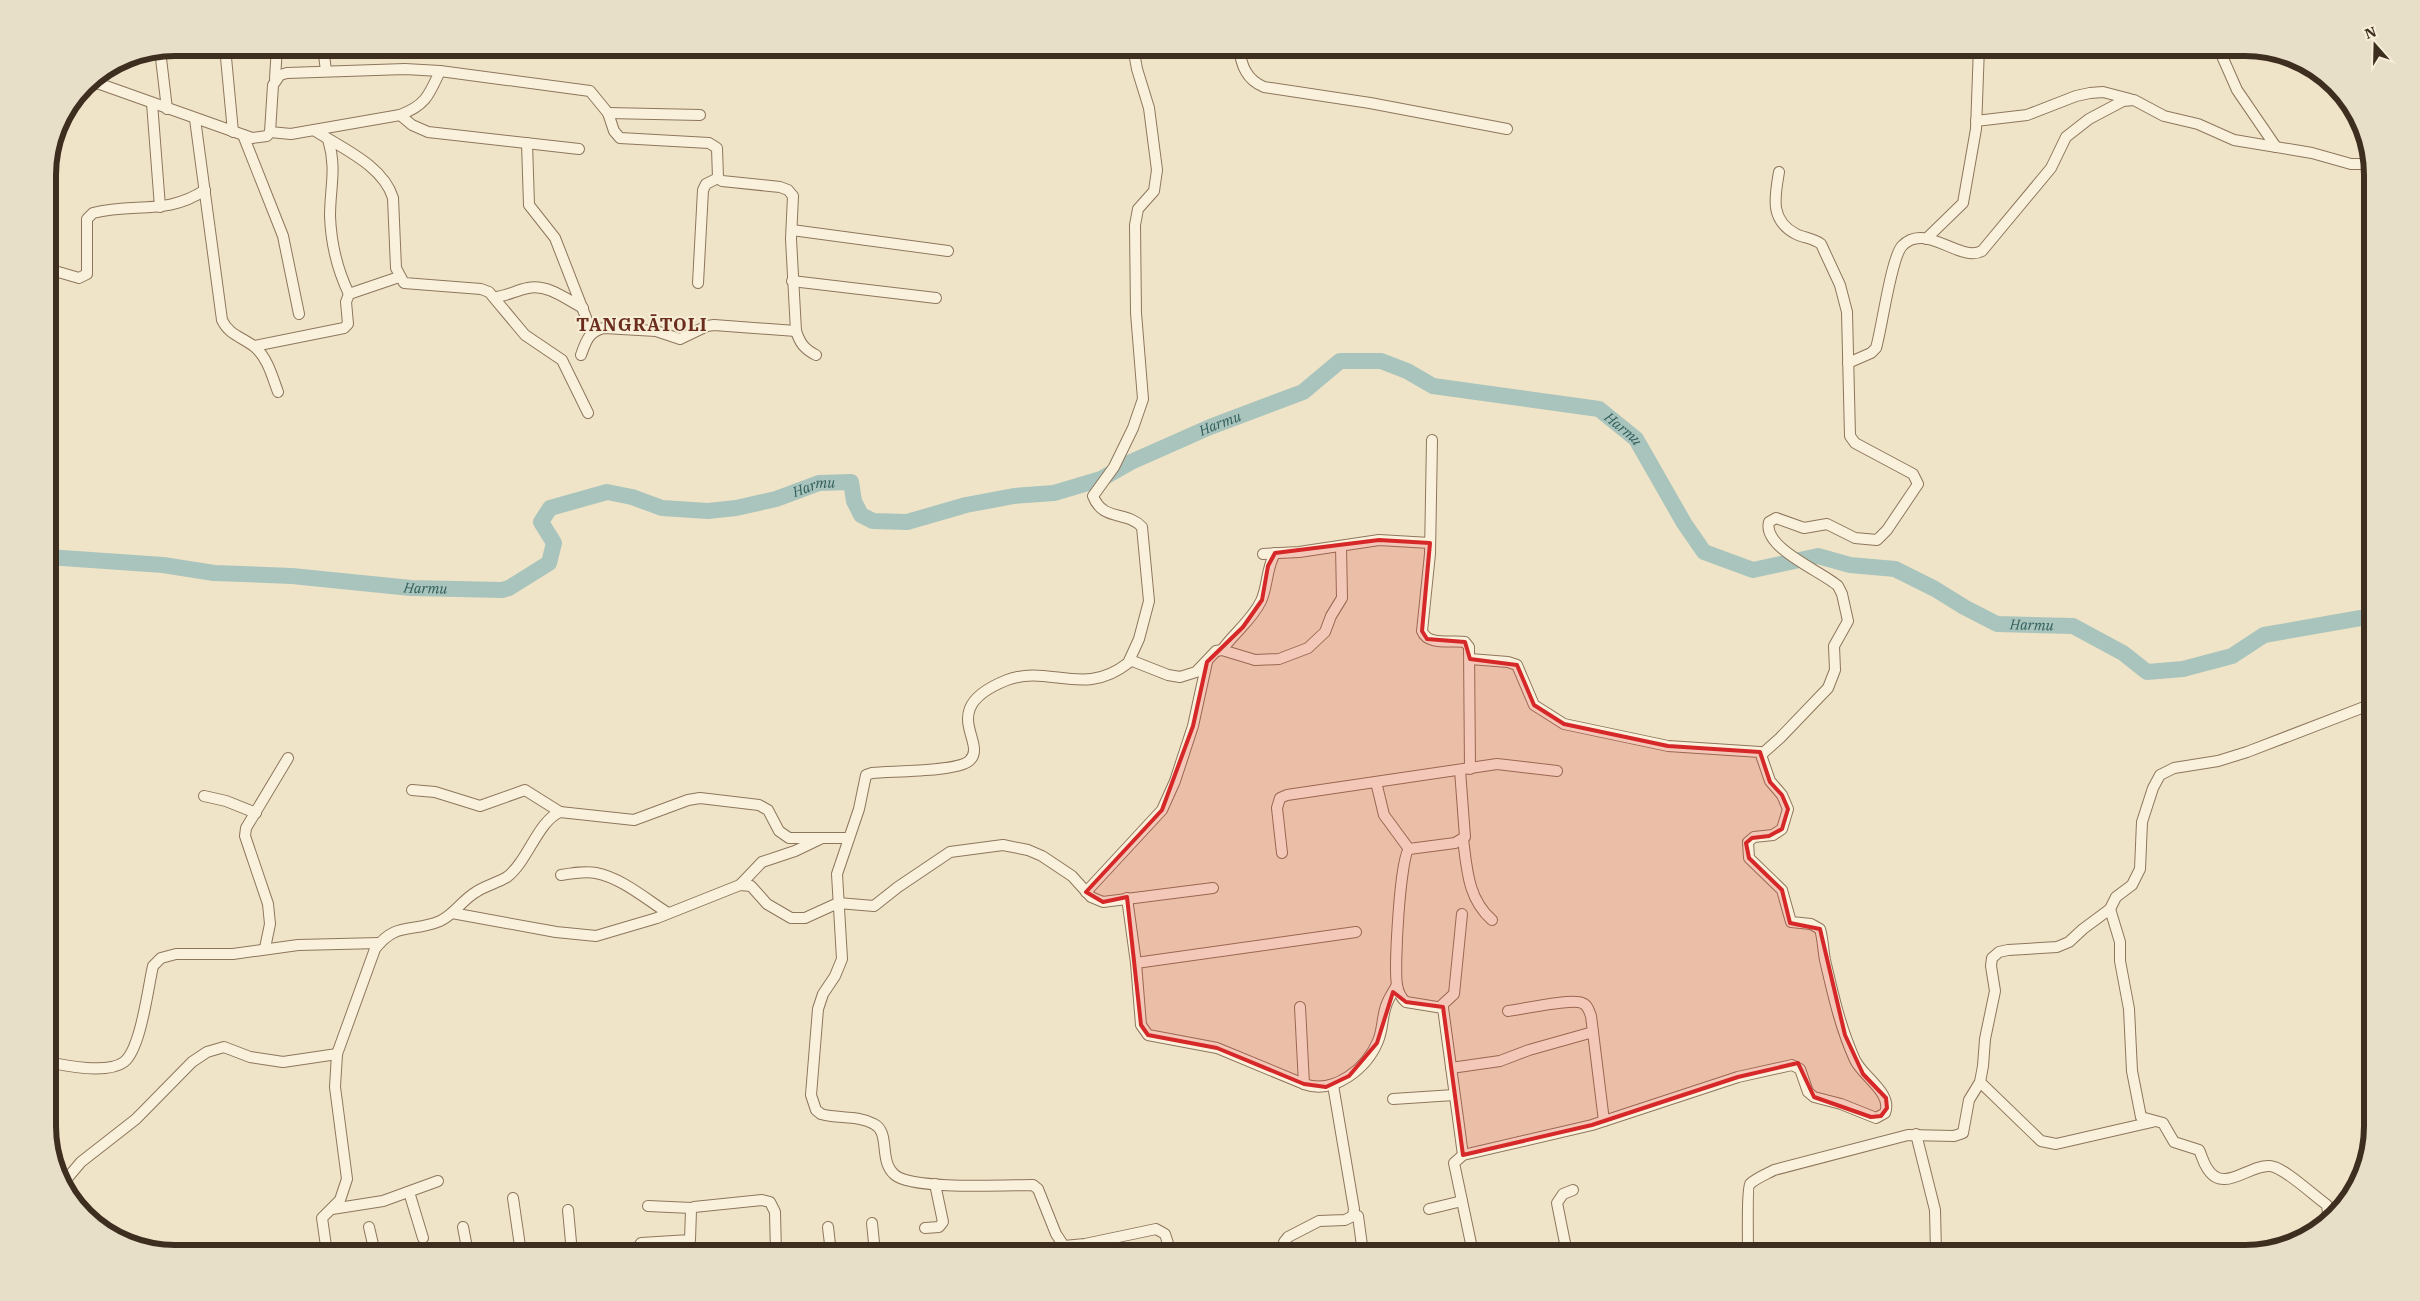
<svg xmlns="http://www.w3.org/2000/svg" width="2420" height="1301" font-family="'IBM Plex Serif',serif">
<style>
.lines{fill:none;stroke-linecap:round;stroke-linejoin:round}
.river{stroke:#a9c4bc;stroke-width:16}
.minor-casing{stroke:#8d765c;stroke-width:12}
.minor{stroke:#faf1dc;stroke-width:10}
.marked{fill:#d62828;fill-opacity:0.2;stroke:#d62828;stroke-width:4;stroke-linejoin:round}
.labels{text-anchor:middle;stroke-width:4;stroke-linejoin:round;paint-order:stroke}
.water-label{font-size:14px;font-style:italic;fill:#2f5d5a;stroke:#f7eed8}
.district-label{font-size:18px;font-weight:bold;letter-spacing:1px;fill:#6b2e1e;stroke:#f7eed8}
.rim{fill:none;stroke:#3d2e20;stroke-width:6}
</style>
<rect width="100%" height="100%" fill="#f0e4c8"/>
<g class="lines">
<path class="river" id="s1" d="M48,557L163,565L214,573L292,576L411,588L502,590L509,588L549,563L554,543L541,522L550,508L607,492L632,497L662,508L708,511L736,508L776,499L819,483L851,482L854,501L861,515L873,521L907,522L966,505L1014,496L1054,493L1101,479L1131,462L1210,427L1303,392L1340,361H1381L1407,371L1433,386L1599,409L1636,439L1684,523L1704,552L1753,570L1818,556L1850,565L1895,569L1935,589L1964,607L1997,624L2073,626L2123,653L2147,672L2183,669L2232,656L2264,635L2372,616"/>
<g class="minor-casing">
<g id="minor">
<polyline points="225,47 233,132"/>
<polyline points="323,47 326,71"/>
<path d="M1133,47L1137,69L1149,108L1157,170L1154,191L1138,209L1135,225L1136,313L1143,399L1133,428L1114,467L1093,496C1103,522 1126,510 1142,527L1149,601L1139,639L1128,663C1084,698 1049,664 1007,680C934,709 990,743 969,761C956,772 891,771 872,773L866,775L859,809L837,874L842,959L835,976L823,994L818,1009L811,1095L816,1110L821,1114C838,1119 858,1115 874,1124C891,1133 878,1161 895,1175C913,1190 1006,1185 1033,1185L1038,1189L1056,1234L1064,1246L1085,1244L1156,1229L1165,1234L1171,1253"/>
<path d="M1239,47C1241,66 1247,80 1264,87L1370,103L1507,129"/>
<polyline points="2218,47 2237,90 2276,147"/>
<polyline points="160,50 167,109"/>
<polyline points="275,78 277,47"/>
<path d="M89,82L100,84L252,138L267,136L270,132L273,85L280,75L287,73L405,69L440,71L590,91L608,113L614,131L620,138L709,143L717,148L718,178L722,181L780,187L788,190L793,196L791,239L796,331C800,343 804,349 816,355"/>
<polyline points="152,103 160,207"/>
<polyline points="608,113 700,115"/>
<polyline points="400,115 412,125 428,132 579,149"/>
<path d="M195,119L222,320C229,335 242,337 255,347C268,359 272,376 278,392"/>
<polyline points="1976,121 2027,115 2076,96 2090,93 2103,92 2130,99"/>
<path d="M314,130C341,148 383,165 393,198L396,268L404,283L481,289L489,292L525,335L562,360L588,413"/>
<path d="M270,132L291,134L400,115C426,105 429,95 440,71"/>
<polyline points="243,135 283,236 299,314"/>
<path d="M328,139C337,169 330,187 330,216C331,244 337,269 349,294"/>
<polyline points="527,143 529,205 555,238 592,333"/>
<polyline points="792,230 948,251"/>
<polyline points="1926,239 1963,203 1976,129 1979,47"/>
<path d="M48,269L79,278L87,274V219L93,213C134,202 166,216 205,190"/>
<polyline points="792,281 936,298"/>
<polyline points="698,283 703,190 706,184 718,178"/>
<path d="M495,297C507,296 517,290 528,288C548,284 566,299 583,308"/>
<polyline points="254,346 344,328 348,324 346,302 349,294 399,277"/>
<path d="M581,355C586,341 589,331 604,328L656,331L680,339L707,326L714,325L796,331"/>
<path d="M1848,363L1871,353L1876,348C1882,328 1891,258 1902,246C1925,221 1960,263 1982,251L2051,168L2066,137L2089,119L2123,101L2134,100L2164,116L2198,124L2234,140L2312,153L2351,164H2371"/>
<path d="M1432,440L1430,554L1422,631C1428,646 1451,640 1465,642L1469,647L1470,769"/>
<polyline points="1263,554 1299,552 1379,540 1430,543"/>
<path d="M1222,650C1234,633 1252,620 1261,601C1268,586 1266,569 1275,553"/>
<path d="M1470,659L1508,662L1517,665L1534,705L1564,724L1668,746L1760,752L1770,781L1782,795L1788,809L1782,829L1773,835L1754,837L1748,842L1749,858L1782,890L1791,922L1811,924L1820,929C1823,939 1823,950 1825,960C1833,994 1840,1027 1855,1060C1863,1077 1893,1093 1885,1113L1876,1118L1841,1104L1814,1097L1808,1092L1800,1069L1792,1065L1738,1077L1592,1125L1463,1155L1454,1163L1473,1253"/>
<polyline points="1130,660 1168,675 1180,677 1196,672 1216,651 1222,650 1255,660 1279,659 1308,648 1325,632 1331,616 1342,598 1341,546"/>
<path d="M1762,754L1780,738L1828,688L1835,670L1834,646L1848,621L1842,594L1838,586C1823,572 1762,548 1769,522L1776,518L1804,528L1827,524L1855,538L1877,540L1887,530L1918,484L1913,474L1855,443L1850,436L1847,312L1840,285L1821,244C1813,238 1804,238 1796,234C1769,220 1775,196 1779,172"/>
<path d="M1460,770L1465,837L1455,843L1409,849C1400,857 1394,968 1397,985C1398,991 1401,998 1406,1002L1443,1008L1463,1155"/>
<polyline points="1376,782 1384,815 1409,849"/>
<polyline points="412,790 435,792 480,806 525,790 560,812"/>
<polyline points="204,796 226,801 256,813"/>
<path d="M1463,839C1467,870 1468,899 1492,920"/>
<polyline points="1282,853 1277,808 1280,798 1287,795 1497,764 1557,771"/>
<path d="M561,875C573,873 585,871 596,873C622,878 647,900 668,913"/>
<polyline points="740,885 762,862 795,851 820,839"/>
<polyline points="1086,892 1162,810 1175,781 1193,726 1207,662"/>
<path d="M1127,898L1136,963L1141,1025L1148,1035L1217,1048L1304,1084C1334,1095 1367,1068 1378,1041C1383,1029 1382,1017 1386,1006C1388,999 1393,992 1397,985"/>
<path d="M2110,909L2120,942V961L2129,1009L2132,1071L2141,1117L2163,1123L2174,1142L2199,1150C2202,1156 2203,1162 2207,1168C2223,1195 2249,1164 2270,1166C2284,1167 2314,1196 2327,1205L2328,1213L2323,1224"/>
<polyline points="452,913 556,932 596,936 657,918 740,885 751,886 767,904 791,918 805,918 838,903 874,906 898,887 950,852 1003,845 1028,850 1042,856 1072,876 1091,897 1103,902 1213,888"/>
<polyline points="265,948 270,924 268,904 245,836 246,828 288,758"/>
<polyline points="1136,963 1356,932"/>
<polyline points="1441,1006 1454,994 1462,914"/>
<polyline points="1300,1007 1304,1084"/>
<path d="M1508,1011C1523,1009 1572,998 1582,1003C1588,1005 1589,1011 1591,1016L1604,1121"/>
<path d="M48,1062C66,1066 108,1074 124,1062C141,1049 148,987 153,966L161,958L176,954H233L298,945L380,943"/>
<polyline points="1451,1068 1500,1061 1529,1050 1593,1032"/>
<polyline points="1980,1082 2041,1141 2056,1144 2152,1122"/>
<polyline points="1393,1099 1454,1095"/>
<polyline points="1916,1134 1935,1210 1936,1253"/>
<polyline points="64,1182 81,1162 136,1119 192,1062 207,1052 224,1047 250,1057 283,1062 337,1054"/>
<polyline points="409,1192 423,1238"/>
<polyline points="513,1198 521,1253"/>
<polyline points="648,1206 692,1208"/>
<polyline points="332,1209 383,1201 438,1181"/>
<polyline points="1429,1209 1462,1201"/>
<polyline points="568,1210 572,1253"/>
<polyline points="1358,1216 1363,1253"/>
<polyline points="872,1223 875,1253"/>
<polyline points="369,1227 375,1253"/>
<polyline points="463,1227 468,1253"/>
<polyline points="828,1227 831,1253"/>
<polyline points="925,1228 939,1227 943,1222 935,1184"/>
<path d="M327,1253L322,1218L340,1200L347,1179L335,1087L337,1054L375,949C396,921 412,933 440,921C454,915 462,900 476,892C485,886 497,883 507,877C528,861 538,821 560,812L634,820L688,800L700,798L759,805L768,810L779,831L789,838H849"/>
<polyline points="639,1253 639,1246 641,1243 690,1240 691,1210 694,1207 762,1200 770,1202 775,1212 776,1253"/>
<polyline points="730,1253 743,1252"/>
<polyline points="1285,1253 1284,1242 1288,1237 1319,1221 1345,1220 1353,1216 1354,1209 1333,1085"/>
<polyline points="1567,1253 1557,1203 1563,1194 1573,1190"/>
<path d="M1748,1253C1748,1244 1747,1187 1750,1184C1756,1178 1767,1174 1774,1170L1908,1135L1954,1136L1963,1133L1969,1100L1980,1082L1983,1066L1985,1039L1995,991L1991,966L1992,958L1999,952L2008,950L2057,947L2069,942L2083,929L2110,909L2116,897L2132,885L2140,869L2142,822L2153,788L2160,775L2174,768L2218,761L2247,752L2372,704"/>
</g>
</g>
<use href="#minor" class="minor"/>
</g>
<path class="marked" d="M1379,540L1430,543L1422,631L1427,639L1465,642L1470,659L1517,665L1534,705L1564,724L1668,746L1760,752L1770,782L1782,795L1788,809L1782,829L1769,836L1752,838L1746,843L1749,858L1782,890L1790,923L1820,929L1845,1035L1863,1074L1886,1098L1887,1108L1881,1116L1871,1117L1814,1097L1798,1063L1738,1077L1592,1125L1463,1155L1443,1007L1406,1002L1393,992L1377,1043L1349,1076L1326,1087L1304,1084L1217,1048L1148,1035L1141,1025L1127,897L1103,902L1086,892L1162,810L1193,726L1207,662L1243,627L1262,600L1268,566L1275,553Z"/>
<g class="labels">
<g class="water-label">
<text dy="5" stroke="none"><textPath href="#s1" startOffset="1295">Harmu</textPath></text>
<text dy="5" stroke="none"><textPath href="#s1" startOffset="1730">Harmu</textPath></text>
<text dy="5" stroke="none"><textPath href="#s1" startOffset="844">Harmu</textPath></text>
<text dy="5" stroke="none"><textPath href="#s1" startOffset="379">Harmu</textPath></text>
<text dy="5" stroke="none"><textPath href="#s1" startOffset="2226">Harmu</textPath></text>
</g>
<g class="district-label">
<text x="642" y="331">TANGRĀTOLI</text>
</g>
</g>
<path d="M0 0H2420V1301H0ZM175 56H2245A119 119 0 0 1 2364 175V1126A119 119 0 0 1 2245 1245H175A119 119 0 0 1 56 1126V175A119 119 0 0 1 175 56Z" fill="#e8dfc9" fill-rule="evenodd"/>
<path class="rim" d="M175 56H2245A119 119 0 0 1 2364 175V1126A119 119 0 0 1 2245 1245H175A119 119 0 0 1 56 1126V175A119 119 0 0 1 175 56Z"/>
<g transform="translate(2375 45) rotate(340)" stroke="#f7eed8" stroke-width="4" paint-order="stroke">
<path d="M0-4L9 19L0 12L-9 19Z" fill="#3d2e20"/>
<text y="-8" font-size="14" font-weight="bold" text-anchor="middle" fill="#3d2e20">N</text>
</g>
</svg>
